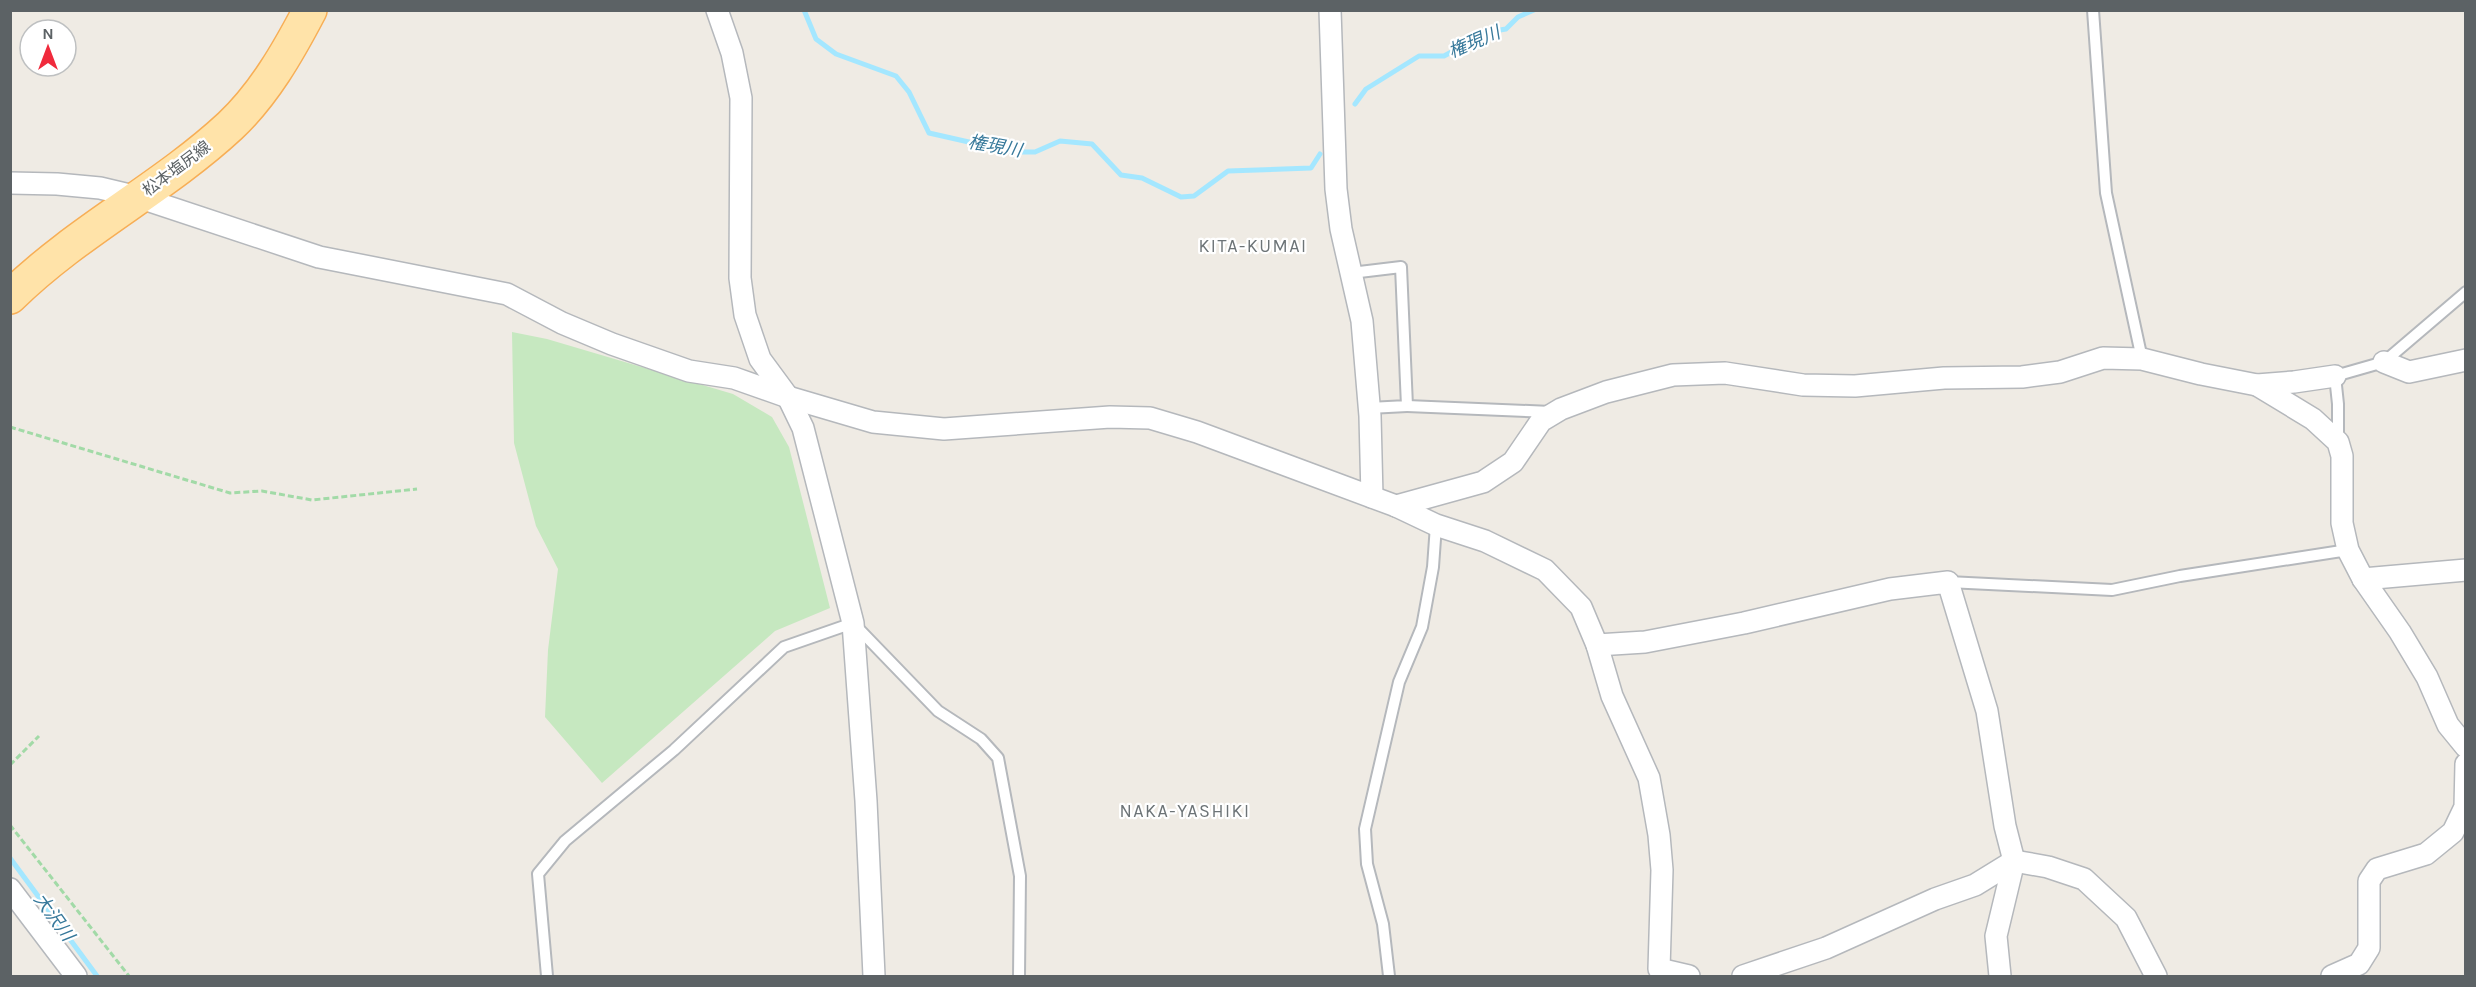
<svg xmlns="http://www.w3.org/2000/svg" width="2476" height="987" font-family="Karla,'Noto Sans JP',sans-serif">
<style>
.green{fill:#c6e8c0}
.lines{fill:none;stroke-linecap:round;stroke-linejoin:round}
.stream{stroke:#a4e7ff;stroke-width:5}
.lane-casing{stroke:#b5b8bc;stroke-width:14}
.street-casing{stroke:#b5b8bc;stroke-width:24}
.primary-casing{stroke:#f7ae56;stroke-width:36}
.path{stroke:#a2daa7;stroke-width:3;stroke-dasharray:6 3;stroke-linecap:butt}
.lane{stroke:#fff;stroke-width:10}
.street{stroke:#fff;stroke-width:21}
.primary{stroke:#ffe3a9;stroke-width:33}
.labels{text-anchor:middle;stroke-width:4.5;stroke-linejoin:round;paint-order:stroke}
.street-label{font-size:16px;fill:#5c6265;stroke:#fff}
.water-label{font-size:18px;font-style:italic;fill:#36789a;stroke:#fff}
.neighbourhood-label{font-size:18px;letter-spacing:1.5px;fill:#6d7477;stroke:#fff}
</style>
<rect width="100%" height="100%" fill="#efebe4"/>
<polygon class="green" points="512,332 547,339 733,394 772,417 789,447 830,608 775,631 602,783 545,717 548,650 558,569 536,526 514,443"/>
<g class="lines">
<g class="stream">
<polyline points="804,10 816,39 836,54 896,76 909,92 929,133 1013,152 1035,152 1060,141 1092,144 1121,175 1142,178 1181,197 1194,196 1228,171 1311,168 1320,154"/>
<polyline points="1355,104 1366,89 1419,56 1444,56 1488,32 1506,29 1518,17 1534,10"/>
<polyline points="10,858 97,976"/>
</g>
<g class="lane-casing">
<g id="lane">
<polyline points="2093,10 2106,193 2142,359"/>
<polyline points="1351,273 1401,267 1407,406 1369,408"/>
<polyline points="1407,406 1551,412"/>
<polyline points="2338,442 2338,404 2335,376 2384,362 2466,292"/>
<polyline points="1948,582 2112,590 2180,576 2348,550"/>
<polyline points="547,976 538,874 565,841 674,750 784,647 853,623 938,711 981,739 998,758 1020,876 1019,976"/>
<polyline points="1389,976 1383,924 1367,864 1365,829 1399,682 1422,627 1433,567 1436,525"/>
</g>
</g>
<g class="street-casing">
<g id="street">
<polyline points="717,10 732,53 741,98 740,278 745,315 760,359 788,397 803,428 853,623 866,801 874,976"/>
<polyline points="1330,10 1336,189 1341,229 1362,321 1370,416 1372,497"/>
<polyline points="10,183 57,184 100,188 138,197 319,257 507,294 562,323 612,344 689,371 734,378 788,397 873,422 944,429 1110,417 1150,418 1197,432 1396,506 1436,525 1485,541 1545,570 1581,607 1597,645 1612,696 1649,778 1659,835 1662,870 1659,969 1689,976"/>
<polyline points="2384,362 2409,372 2466,360"/>
<polyline points="2257,385 2313,419 2338,442 2342,456 2342,523 2348,550 2363,579 2400,632 2427,677 2448,725 2466,747"/>
<polyline points="1396,506 1483,482 1513,462 1541,421 1561,409 1606,392 1673,375 1725,373 1803,385 1855,386 1944,378 2022,377 2060,372 2103,358 2142,359 2201,374 2257,385 2294,382 2335,376"/>
<polyline points="2363,579 2466,570"/>
<polyline points="1597,645 1645,642 1744,623 1890,589 1948,582 1987,711 2005,826 2014,861 1996,936 2000,976"/>
<polyline points="10,889 76,976"/>
<polyline points="1743,976 1826,948 1935,899 1975,885 2014,861 2048,867 2084,879 2126,918 2156,976"/>
<polyline points="2332,976 2359,964 2369,948 2369,881 2377,869 2426,854 2453,832 2465,807 2466,764"/>
</g>
</g>
<g class="primary-casing">
<path id="primary" d="M10,297C77,231 162,189 230,126C264,94 288,52 310,10"/>
</g>
<g class="path">
<polyline points="10,427 230,493 262,491 312,500 417,489"/>
<polyline points="10,765 39,736"/>
<polyline points="10,825 129,976"/>
</g>
<use href="#lane" class="lane"/>
<use href="#street" class="street"/>
<use href="#primary" class="primary"/>
</g>
<g class="labels">
<g class="street-label">
<text transform="translate(176 168) rotate(-37)" y="6">松本塩尻線</text>
</g>
<g class="water-label">
<text transform="translate(1474 42) rotate(-23)" y="6">権現川</text>
<text transform="translate(995 146) rotate(10)" y="6">権現川</text>
<text transform="translate(54 917) rotate(54)" y="6">大沢川</text>
</g>
<g class="neighbourhood-label">
<text x="1253" y="252">KITA-KUMAI</text>
<text x="1185" y="817">NAKA-YASHIKI</text>
</g>
</g>
<rect width="2476" height="987" fill="none" stroke="#5c6265" stroke-width="24"/>
<g transform="translate(48 48)"><circle r="28" fill="#ffffff" stroke="#bec0c1" stroke-width="1.5"/>
<path d="M0-4.5L10 22L0 15L-10 22Z" fill="#f02a3c"/>
<text y="-9" font-size="16" font-weight="bold" text-anchor="middle" fill="#5c6265">N</text>
</g>
</svg>
